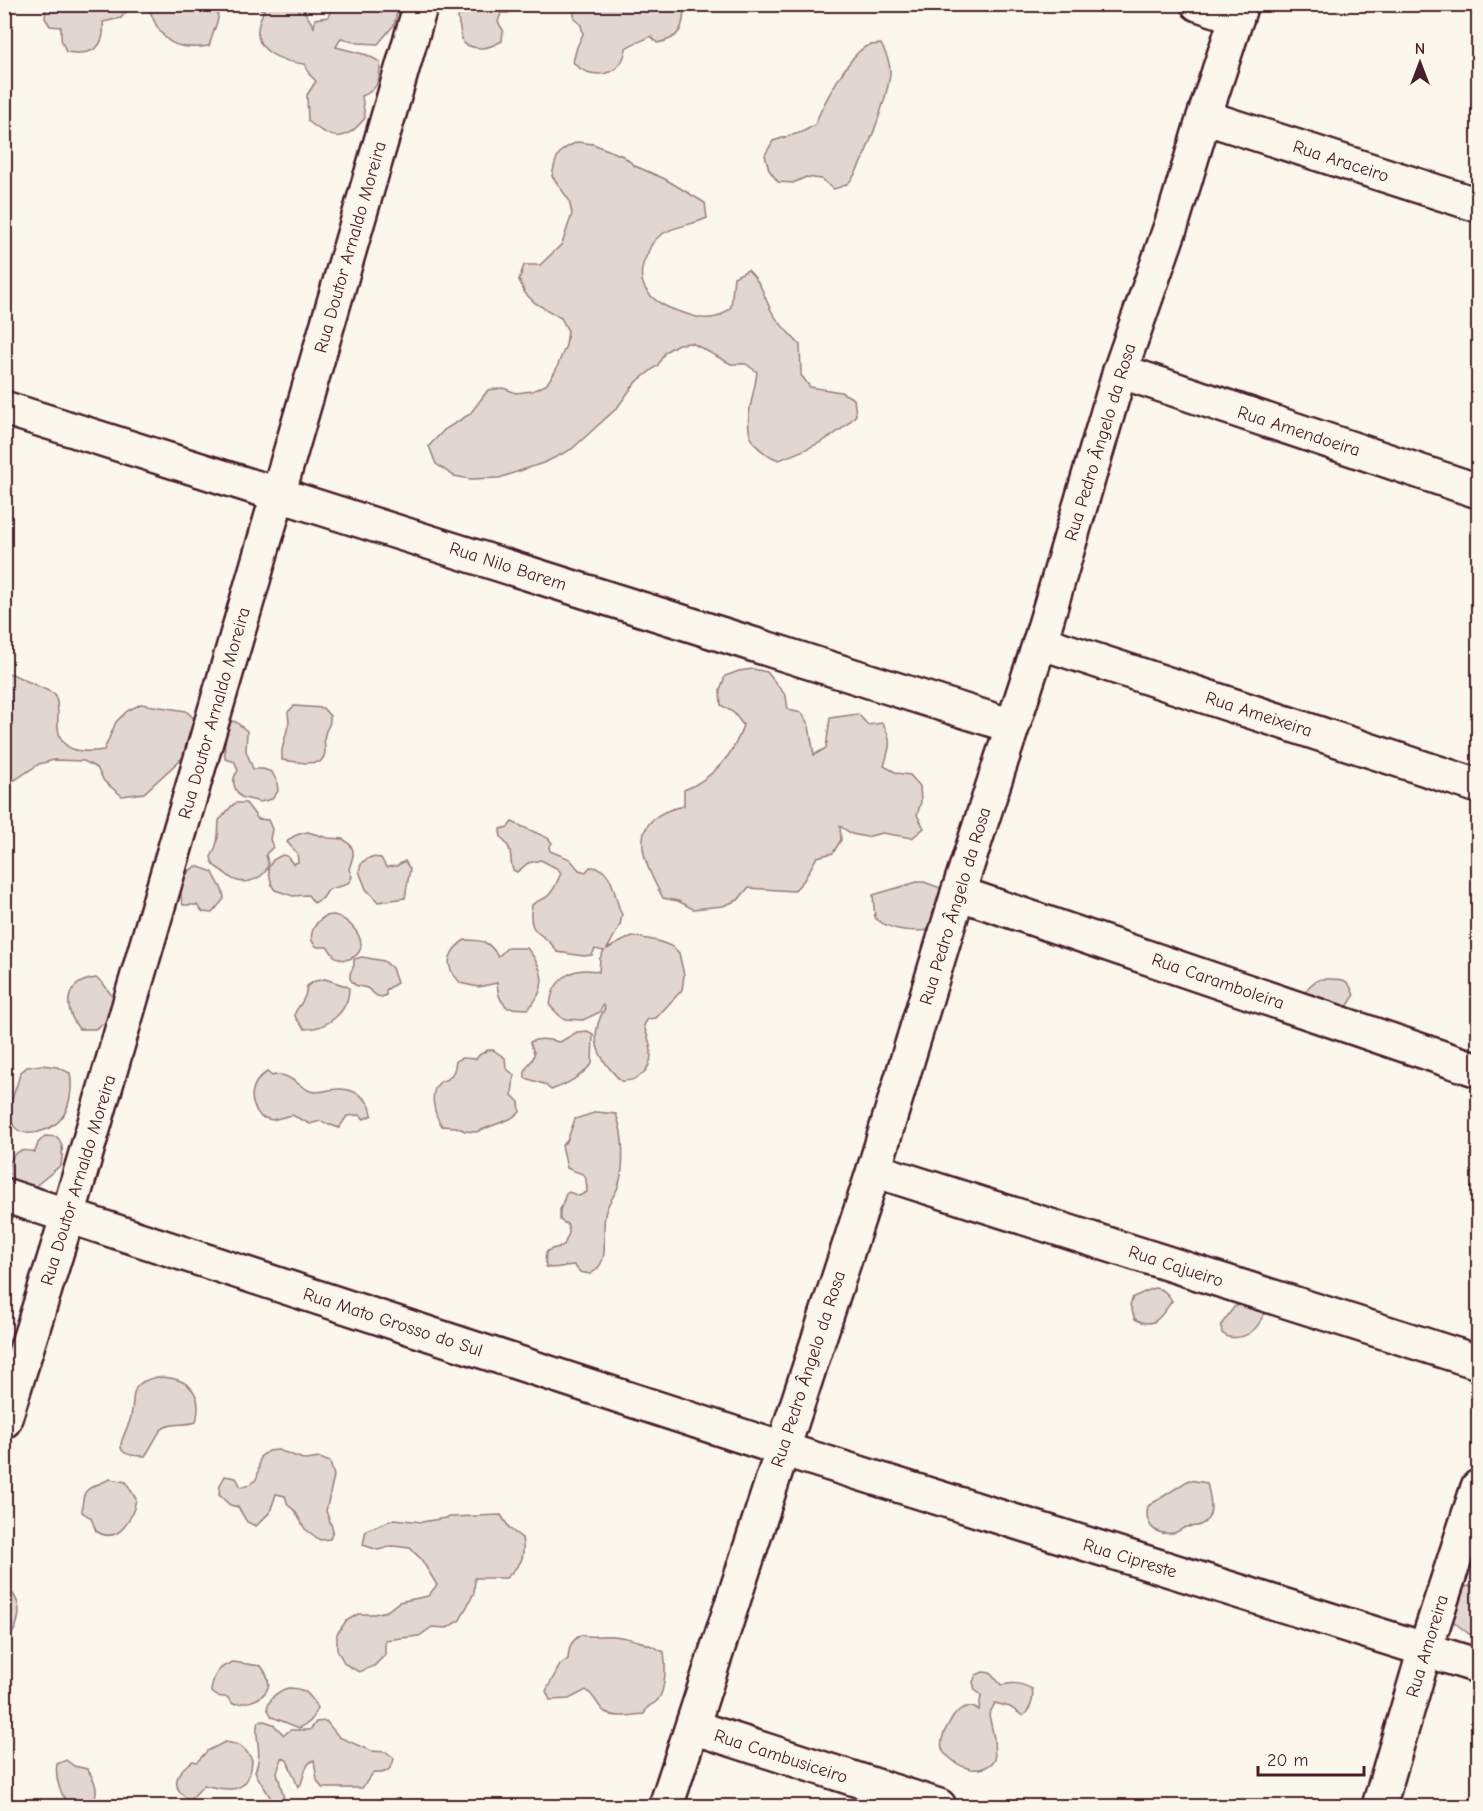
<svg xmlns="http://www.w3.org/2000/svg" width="1483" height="1811" font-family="'Comic Neue',sans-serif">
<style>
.green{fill:#e2d7d0;stroke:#967b7e;stroke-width:1.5}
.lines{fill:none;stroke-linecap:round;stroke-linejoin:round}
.minor-casing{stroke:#4a1f2b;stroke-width:38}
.secondary-casing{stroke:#4a1f2b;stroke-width:38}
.minor{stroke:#fbf7ec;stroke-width:33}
.secondary{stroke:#fbf7ec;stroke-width:33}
.labels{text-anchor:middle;stroke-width:4.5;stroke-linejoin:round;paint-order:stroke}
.street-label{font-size:18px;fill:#4a1f2b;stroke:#fbf7ec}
</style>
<rect width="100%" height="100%" fill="#fbf7ec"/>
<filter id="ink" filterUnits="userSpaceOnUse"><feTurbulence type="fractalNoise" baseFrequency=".0167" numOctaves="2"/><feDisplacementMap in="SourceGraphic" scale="12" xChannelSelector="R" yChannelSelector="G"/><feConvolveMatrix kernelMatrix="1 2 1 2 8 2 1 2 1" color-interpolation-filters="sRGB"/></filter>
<g filter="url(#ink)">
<g class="green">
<path d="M50,5V4L132,5L121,18L103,22C106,49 91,56 66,52L61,39V27L50,26L45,18L46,8Z"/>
<path d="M139,5H220L217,7L218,19L209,46C175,51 162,43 150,11L142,8Z"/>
<path d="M246,5H308V8L304,11L314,27L315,19L328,17L333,5H399L394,25L378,44L359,43L341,38L336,47L367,55L380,62C380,78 379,90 362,96L365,118C345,143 332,141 308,121L307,95L316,81L309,74L305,64C288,63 259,54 258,34C257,25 261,17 264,10Z"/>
<path d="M460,5V4L517,5L508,13H501L498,22L503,30L502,41C487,49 478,51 463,43L458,19Z"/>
<path d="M569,5H684C684,27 681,39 657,43L651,36C642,42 634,42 626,48C623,77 590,82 573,62L577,47L583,34L581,25L574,18V8Z"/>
<path d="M881,44C886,53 890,61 890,71C891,89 861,174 847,184C844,186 837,188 834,189L821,179L806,177L793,183L778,182L769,170L765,155L773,141L802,132L815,125C821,107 850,53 867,46C871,44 877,45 881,44Z"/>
<path d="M578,142L593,144L623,156L635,166L665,179L705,203L707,218C691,226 669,226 656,239C652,243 649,249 647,255C630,287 655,305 684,313C695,317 704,320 716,317C722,316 726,311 731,307L734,277L748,270C764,286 762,294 772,312C779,324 790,334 800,345L801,375L810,387L841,392L854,399L856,415C836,439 807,449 779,460C732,442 752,411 757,372L746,364H731L692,343L678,344L665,352L658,365L635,383L617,408L572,449L546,462L499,478L470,479L454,476L436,464L429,446L444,430L470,414L488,390L503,388L516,393L532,391L546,385L555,372L566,345L568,331L561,318L535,303L525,293L519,280L524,265H540L562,244L572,214L569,200L552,176C556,156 557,150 578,142Z"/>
<path d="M753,669L767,672L786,696L788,710L802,713L809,726L814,755L826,748L830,718L858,714L868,725L882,723C893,740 890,747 884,766L897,773L910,775L920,786L921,802L917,815L924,828L912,838L882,833L866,837L852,834L840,826L841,840L833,853L817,857L804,880L794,891L748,888L738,900L723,906L693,909L678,901L663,898C641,858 624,818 684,806V790C712,779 735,754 743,725L734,713L721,705L720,690L725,676L739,671Z"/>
<path d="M5,673L12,674L55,694C60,710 57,712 58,726C59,753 83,753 104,750L116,722L127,711L141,704L186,711L198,722L191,750L144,793L122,796L104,781L97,768L84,761L54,760L39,764L15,780L5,779Z"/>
<path d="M294,706L323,708L330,716C331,727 327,726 325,734C322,745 330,752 320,762L305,763L282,760V750L289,722L288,712Z"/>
<path d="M231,721L236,722L247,731L246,751L253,769H263L272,772L277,782L278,791L272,799L260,802L241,797C234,789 230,780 238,771L235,762L225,759L224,729Z"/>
<path d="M236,803H246L258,819L268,820L272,829L270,839L273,847L266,854C266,857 268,860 268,863C268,877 248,884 238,881C231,880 227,874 222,871C215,866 212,866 211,857C219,842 218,836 219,820C226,815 229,806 236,803Z"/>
<path d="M512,822L548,838L552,843L549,847L550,851L570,859L579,870L586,872L590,867C616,867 613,898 622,915L620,925L607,949L632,936L658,941L673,947L679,953L684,975L682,990L656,1018L648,1019L644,1025C646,1034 652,1045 651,1054C651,1071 637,1082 621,1081C598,1058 587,1039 605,1008L603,1005L600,1012L583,1020L563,1019L550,1006C552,979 573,965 599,972L600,958L604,951L595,949L592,955L584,956L557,952C546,930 526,939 532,905C536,901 539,901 545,898C553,893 557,882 561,873L558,869L541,860L528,863L517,872L513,870C510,864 512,852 508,846C503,839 500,839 500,829L508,827Z"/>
<path d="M308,832L328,838L343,839C357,848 354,855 349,869L352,877C347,889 337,885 328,890L323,898L314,903L308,895L293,896L275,890L272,886L268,868L273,860L282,855L287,856L293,864L298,862L297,853L287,842C292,835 301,833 308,832Z"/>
<polygon points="371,857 381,858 386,867 396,866 405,861 410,869 405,898 378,902 366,889 359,871 362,862"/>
<path d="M196,866L213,872C216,882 224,887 224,899L212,913L203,912L197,905H183C178,889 181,875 196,866Z"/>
<path d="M917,882H924L946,890L945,928C923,932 893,934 875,918L873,895Z"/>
<path d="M334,915C346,918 361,932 361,945C361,956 346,964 336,957C332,955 331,950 327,947H317C306,939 313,924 324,917C326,916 332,915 334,915Z"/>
<path d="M465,940C482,940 490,941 498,957L507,948H527C544,969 549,988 528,1009L508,1008C499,1000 498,994 497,983L478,987L460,983C458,979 453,975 451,970C445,958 455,946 465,940Z"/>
<polygon points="362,957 384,961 392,968 397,983 386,990 386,995 382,997 377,996 367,988 355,985 350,979 350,974 354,965 354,959"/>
<path d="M96,978L102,982L115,1000L111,1019L95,1029H79C63,1007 64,982 96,978Z"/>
<path d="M325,979L346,986L349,988C349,1012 327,1029 305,1029C286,1009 298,1014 305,996C306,993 306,990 307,986L315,981Z"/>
<path d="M1322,979C1341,979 1348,976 1354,996L1342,1015L1301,999C1307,989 1310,982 1322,979Z"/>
<path d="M587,1031L593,1034L592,1064C581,1076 567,1085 551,1090L544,1084L525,1078C523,1064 535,1063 534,1053C533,1049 531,1046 530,1042C539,1037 549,1040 560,1042L577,1032Z"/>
<path d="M488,1050H493L505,1058L506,1068L514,1075L512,1095L519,1102L520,1112L510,1119L476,1132L465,1131L456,1127L442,1126C435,1116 428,1093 439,1083C439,1082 447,1079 448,1079C454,1074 455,1068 456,1061L462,1058L476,1059L479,1055Z"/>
<path d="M42,1065L57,1067L70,1073C73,1088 70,1110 59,1121C45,1135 11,1142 10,1113C9,1100 18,1087 20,1073L27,1067Z"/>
<path d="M267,1072L272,1076C286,1070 298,1086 310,1091C320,1094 328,1089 338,1089C354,1088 371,1099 372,1115L364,1119L360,1115L347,1116L339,1128L320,1121L310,1124L292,1115L272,1120L261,1117C247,1101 250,1083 267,1072Z"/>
<path d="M597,1112L616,1114C624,1134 625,1167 618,1187C615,1195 608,1203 606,1211C599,1233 614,1262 590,1274L580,1272L574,1265C564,1265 556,1270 546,1267C543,1244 551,1252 564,1245L569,1233L568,1225L560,1220V1210L566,1194L569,1192L579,1196L587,1192C586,1168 585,1177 567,1168L562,1145L567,1141L575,1119Z"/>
<path d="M45,1136L57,1137C65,1145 62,1155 61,1165L28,1192L12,1179C7,1159 13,1146 35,1152L38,1143Z"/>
<path d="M1154,1288C1164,1289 1167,1293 1172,1301C1160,1317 1155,1330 1135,1319L1130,1305L1133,1297Z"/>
<path d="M1248,1301L1260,1306L1264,1313C1258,1330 1246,1340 1228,1337L1222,1333L1221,1325L1234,1307Z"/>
<path d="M157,1377C187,1377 204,1391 196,1422C186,1426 169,1422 161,1430C157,1434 150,1450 145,1456C108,1456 123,1441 130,1420C137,1397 125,1384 157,1377Z"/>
<path d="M278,1450L306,1460L320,1458L330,1462L334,1476L326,1511L333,1530L330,1539L320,1540L305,1529L295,1511L288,1505L285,1496L276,1494L270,1512L256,1526L247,1522L238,1507L230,1505L219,1495L220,1485L225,1476L236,1478L241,1487C262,1483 257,1473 260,1457L268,1451Z"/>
<path d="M110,1479L126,1482L136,1499C133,1518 119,1546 96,1531L91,1518L82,1512C82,1485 89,1489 110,1479Z"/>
<path d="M1189,1480L1207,1483C1210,1497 1217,1518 1200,1525C1196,1527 1191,1526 1186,1527C1182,1528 1179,1532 1174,1533C1154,1536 1144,1524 1148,1506Z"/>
<path d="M501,1515L510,1529L522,1538C526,1559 521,1564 506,1578H475L474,1593L460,1620L447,1628L432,1627L419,1636L385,1640V1655L374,1666L359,1672L345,1664L337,1650V1634L346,1621L358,1614H374L387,1611L399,1602L428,1596L437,1585L421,1559L410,1548L393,1546L378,1550L363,1545L366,1530L394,1519L422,1522L451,1517Z"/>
<path d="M5,1586C8,1589 13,1593 15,1597C24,1612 16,1632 5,1643Z"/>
<polygon points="1469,1586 1478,1586 1478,1634 1469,1634 1450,1619 1461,1588"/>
<path d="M581,1635C592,1638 603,1635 614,1636C632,1638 648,1643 664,1652C666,1664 666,1691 657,1701C650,1707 649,1703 644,1714C632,1715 616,1719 605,1712C598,1707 595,1696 586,1690L569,1699L550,1700L546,1691L560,1665L568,1659C569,1647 570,1642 581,1635Z"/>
<path d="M233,1662L261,1666C281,1691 257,1704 233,1704L227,1697C220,1697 216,1697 211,1691C213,1675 218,1667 233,1662Z"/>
<path d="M983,1672L991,1673L1001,1685C1013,1682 1021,1683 1032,1689C1034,1699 1031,1709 1023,1716L1010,1707L995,1703L989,1715L994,1738L995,1760C982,1775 963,1770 950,1758C946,1754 943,1754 942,1748C939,1737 954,1709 966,1707C971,1706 975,1708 979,1710L981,1695L975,1690L973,1682L976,1675Z"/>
<path d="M288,1688C304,1688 310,1693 317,1708C314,1719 310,1723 299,1728L272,1717L267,1708C271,1697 276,1692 288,1688Z"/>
<path d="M264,1721L273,1724L284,1735L290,1730H310L316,1722L326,1721L339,1737L371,1751L386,1752L394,1758C392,1771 385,1774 373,1773L362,1788H322L317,1780L314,1760C305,1763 304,1776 301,1784L298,1787L287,1760L282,1758L277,1772L286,1806H274C270,1793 260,1784 255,1771C264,1752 253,1733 258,1722Z"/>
<path d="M225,1742C241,1745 243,1745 252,1760C250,1794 231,1792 204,1785L190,1800C169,1788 175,1773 192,1761L197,1762L207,1751Z"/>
<path d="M66,1760L74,1766L87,1769C96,1781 100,1794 91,1806C86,1806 80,1808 75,1806C60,1802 55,1777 57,1764Z"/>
</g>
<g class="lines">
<g class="minor-casing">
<g id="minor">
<polyline points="1198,4 1237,17"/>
<polyline points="1204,117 1478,205"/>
<polyline points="1120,371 1478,491"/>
<polyline points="4,408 1012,726"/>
<polyline points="1040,642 1478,786"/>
<polyline points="958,893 1478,1070"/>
<polyline points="874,1170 1478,1362"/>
<polyline points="4,1195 782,1449 1478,1666"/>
<polyline points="4,1421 68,1215 421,4"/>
<polyline points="693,1727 939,1806"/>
<polyline points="1379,1806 1425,1650 1478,1487"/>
</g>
</g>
<g class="secondary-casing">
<polyline id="secondary" points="666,1806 874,1170 958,893 1040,642 1120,371 1172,223 1204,117 1241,4"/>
</g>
<use href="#minor" class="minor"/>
<use href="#secondary" class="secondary"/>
</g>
</g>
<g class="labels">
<g class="street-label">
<text transform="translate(1341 161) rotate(18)" y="6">Rua Araceiro</text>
<text transform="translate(350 247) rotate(-74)" y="6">Rua Doutor Arnaldo Moreira</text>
<text transform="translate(1299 431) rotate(18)" y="6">Rua Amendoeira</text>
<text transform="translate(1100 442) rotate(-73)" y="6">Rua Pedro Ângelo da Rosa</text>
<text transform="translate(508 566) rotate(18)" y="6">Rua Nilo Barem</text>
<text transform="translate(214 713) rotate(-74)" y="6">Rua Doutor Arnaldo Moreira</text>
<text transform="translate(1259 714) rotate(18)" y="6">Rua Ameixeira</text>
<text transform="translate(955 906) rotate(-73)" y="6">Rua Pedro Ângelo da Rosa</text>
<text transform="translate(1218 981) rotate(19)" y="6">Rua Caramboleira</text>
<text transform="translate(78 1180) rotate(-73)" y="6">Rua Doutor Arnaldo Moreira</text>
<text transform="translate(1176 1266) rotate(18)" y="6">Rua Cajueiro</text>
<text transform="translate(393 1322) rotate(18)" y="6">Rua Mato Grosso do Sul</text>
<text transform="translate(808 1369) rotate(-72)" y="6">Rua Pedro Ângelo da Rosa</text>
<text transform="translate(1130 1558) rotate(17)" y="6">Rua Cipreste</text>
<text transform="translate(1427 1646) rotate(-73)" y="6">Rua Amoreira</text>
<text transform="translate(781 1756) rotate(18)" y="6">Rua Cambusiceiro</text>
</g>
</g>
<rect width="1483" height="1811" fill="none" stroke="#fbf7ec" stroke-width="24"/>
<rect x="12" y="12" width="1459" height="1787" fill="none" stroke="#4a1f2b" stroke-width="2" filter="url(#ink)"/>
<g transform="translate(1420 63)" stroke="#fbf7ec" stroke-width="4.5" paint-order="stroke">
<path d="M0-4.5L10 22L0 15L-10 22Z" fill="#4a1f2b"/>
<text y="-9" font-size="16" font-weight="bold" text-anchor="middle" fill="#4a1f2b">N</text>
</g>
<path d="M1258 1766v9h106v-9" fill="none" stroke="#4a1f2b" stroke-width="3"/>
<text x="1267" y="1766" font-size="18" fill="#4a1f2b" stroke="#fbf7ec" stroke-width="4.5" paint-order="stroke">20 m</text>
</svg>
